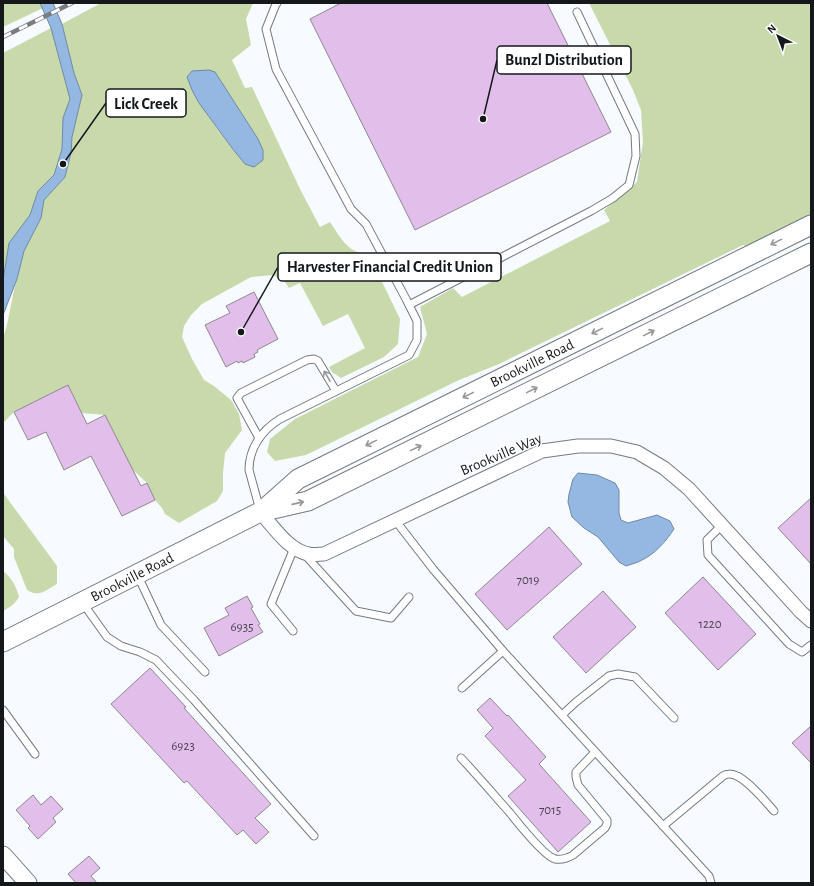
<svg xmlns="http://www.w3.org/2000/svg" width="814" height="886" font-family="'Alegreya Sans',sans-serif">
<style>
.green{fill:#c8d9ac;fill-rule:evenodd}
.water{fill:#94b8e1;stroke:#6e88a6}
.building{fill:#e2bfea;stroke:#8e878f}
.lines{fill:none;stroke-linecap:round;stroke-linejoin:round}
.service-casing{stroke:#737a82;stroke-width:9}
.minor-casing{stroke:#737a82;stroke-width:15}
.tertiary-casing{stroke:#737a82;stroke-width:19}
.secondary-casing{stroke:#737a82;stroke-width:21}
.service{stroke:#fff;stroke-width:7}
.minor{stroke:#fff;stroke-width:13}
.tertiary{stroke:#fff;stroke-width:17}
.secondary{stroke:#fff;stroke-width:19}
.rail-casing{stroke:#797c80;stroke-width:4.5}
.rail{stroke:#fff;stroke-width:3;stroke-dasharray:9;stroke-linecap:butt}
.oneway{stroke:#969798}
.labels{text-anchor:middle;stroke-width:3;stroke-linejoin:round;paint-order:stroke}
.number-label{font-size:13px;fill:#48424f}
.street-label{font-size:15px;fill:#15181b;stroke:#fff}
.leader{fill:none;stroke:#15181b;stroke-width:1.5}
.callout-dot{fill:#15181b;stroke:#fff;stroke-width:1.5}
.callout{fill:#fff;stroke:#15181b;stroke-width:1.5}
.callout-label{font-size:16px;text-anchor:middle;font-weight:bold;fill:#15181b}
</style>
<rect width="100%" height="100%" fill="#f7fafe"/>
<g class="green">
<polygon points="3,3 40,3 43,8 3,27"/>
<path d="M101,3H253L246,19L251,45L232,60L245,88L252,87L301,191L320,227L330,222C339,235 349,256 368,253L400,319L398,344L384,357L341,378L332,372L329,367L365,348L348,314L323,326L300,283L289,288L285,282L273,275L251,277L202,304L191,315L184,326L182,337L192,359L204,380L214,386L231,400L239,414L242,430L225,453L223,473V491L217,501L179,523L165,514L162,508L155,500L147,483L132,469L105,415L82,413L68,385L14,412L3,423V339L7,325L14,290L24,251L41,218L44,200L65,177L71,153L72,137L82,95L74,73L62,24ZM192,90L245,164C226,141 207,116 192,90Z"/>
<polygon points="589,3 811,3 811,214 748,247 743,245 499,364 459,380 306,455 275,461 267,452 270,439 295,419 418,357 427,334 420,307 453,288 462,297 610,221 604,210 637,182 643,142 641,110 633,90"/>
<polygon points="51,28 70,99 63,118 62,149 54,175 38,191 30,215 9,243 3,280 3,53"/>
<path d="M3,494H4L57,566V584C46,590 39,598 27,590L14,557V549L3,536Z"/>
<path d="M3,571C12,578 16,586 19,597C15,604 10,607 3,611Z"/>
</g>
<g class="water">
<polygon points="40,3 53,3 62,24 74,73 82,95 72,137 71,153 65,177 44,200 41,218 24,251 17,279 3,315 3,280 9,243 30,215 38,191 54,175 62,149 63,118 70,99 51,28"/>
<polygon points="209,70 215,72 258,139 263,150 263,160 254,167 245,164 232,148 199,103 192,90 187,77 192,71"/>
<path d="M578,473L597,475L615,483L619,490V513L621,520L628,523L657,515L670,521L674,529C666,541 655,554 642,560C637,563 631,564 626,566L619,562L598,537L584,528L572,517L568,502L569,494L573,479Z"/>
</g>
<g class="building">
<polygon points="341,3 547,3 611,132 415,230 310,19"/>
<polygon points="254,292 278,339 257,350 258,352 254,354 255,357 243,363 242,361 238,363 237,361 226,367 205,325 230,313 226,306"/>
<polygon points="68,385 87,424 105,415 141,486 147,483 155,500 122,516 91,456 64,470 46,432 28,440 14,412"/>
<polygon points="811,498 811,564 778,528"/>
<polygon points="549,527 582,564 507,630 475,594"/>
<polygon points="703,577 756,634 718,670 665,613"/>
<polygon points="603,591 636,627 586,673 553,637"/>
<polygon points="247,596 253,607 251,608 260,624 258,625 263,632 219,656 204,628 229,615 225,608"/>
<polygon points="150,668 186,707 184,708 271,804 255,818 269,832 256,844 243,830 237,835 187,781 184,783 111,704"/>
<polygon points="490,698 507,716 508,715 546,757 539,764 591,822 558,852 508,796 526,780 485,736 493,728 477,710"/>
<polygon points="811,726 811,763 792,743"/>
<polygon points="33,795 41,805 51,796 63,809 53,818 56,822 38,839 28,828 30,826 16,810"/>
<polygon points="89,856 100,868 91,876 97,883 76,883 68,874"/>
</g>
<g class="lines">
<g class="service-casing">
<g id="service">
<polyline points="409,305 591,211 613,198 629,185 636,156 635,134 577,12"/>
<polyline points="259,438 237,398 241,393 307,360 314,359 318,361 336,391"/>
<path d="M260,510L249,470C249,448 262,430 280,419L409,355L417,340V321L406,299L366,224L351,209L276,69L266,29L276,4L277,3"/>
<polyline points="395,520 433,569 503,651 462,688"/>
<polyline points="722,525 707,540 708,555 789,644 802,652 811,645"/>
<polyline points="305,555 356,611 391,618 409,597"/>
<polyline points="137,574 161,625 205,672"/>
<polyline points="82,602 107,637 121,646 140,652 156,660 194,700 314,836"/>
<polyline points="293,631 271,604 294,548"/>
<polyline points="503,651 709,876 711,883"/>
<polyline points="3,710 35,754"/>
<polyline points="562,715 576,702 609,676 618,674 635,677 674,718"/>
<path d="M461,758C478,776 494,795 510,813C518,823 544,856 555,859C561,860 568,858 573,855L605,828L607,824V820L578,785L576,777V772L595,752"/>
<path d="M663,826L723,776C725,775 726,774 729,774C743,773 765,801 774,811"/>
</g>
</g>
<g class="minor-casing">
<path id="minor" d="M260,512C273,526 289,551 309,554C314,555 319,554 324,554L542,451L578,446H611L637,452L664,468L689,489L801,612L811,621"/>
</g>
<g class="tertiary-casing">
<polyline id="tertiary" points="3,855 28,883"/>
</g>
<g class="secondary-casing">
<g id="secondary">
<polyline points="262,511 298,479 811,225"/>
<polyline points="3,642 260,512 308,501 811,253"/>
</g>
</g>
<use href="#service" class="service"/>
<use href="#minor" class="minor"/>
<use href="#tertiary" class="tertiary"/>
<use href="#secondary" class="secondary"/>
<g class="rail-casing">
<polyline id="rail" points="3,37 72,3"/>
</g>
<use href="#rail" class="rail"/>
</g>
<defs><path id="oneway-shaft" d="M-6 0H5M1.5-3L5.5 0L1.5 3" fill="none" stroke-width="1.6" stroke-linecap="round" stroke-linejoin="round"/></defs>
<g class="oneway">
<use href="#oneway-shaft" transform="translate(776 242) rotate(154)"/>
<use href="#oneway-shaft" transform="translate(597 331) rotate(154)"/>
<use href="#oneway-shaft" transform="translate(649 333) rotate(-26)"/>
<use href="#oneway-shaft" transform="translate(327 376) rotate(-120)"/>
<use href="#oneway-shaft" transform="translate(532 390) rotate(-26)"/>
<use href="#oneway-shaft" transform="translate(468 395) rotate(154)"/>
<use href="#oneway-shaft" transform="translate(371 443) rotate(154)"/>
<use href="#oneway-shaft" transform="translate(416 448) rotate(-26)"/>
<use href="#oneway-shaft" transform="translate(298 503) rotate(-13)"/>
</g>
<g class="labels">
<g class="number-label">
<text x="528" y="584">7019</text>
<text x="710" y="628">1220</text>
<text x="242" y="631">6935</text>
<text x="183" y="750">6923</text>
<text x="550" y="814">7015</text>
</g>
<g class="street-label">
<text transform="translate(532 363) rotate(-26)" y="5">Brookville Road</text>
<text transform="translate(501 454) rotate(-23)" y="5">Brookville Way</text>
<text transform="translate(132 577) rotate(-27)" y="5">Brookville Road</text>
</g>
</g>
<path class="leader" d="M483 119L497 60M63 164L106 103M241 332L278 267"/>
<g class="callout-dot">
<circle cx="483" cy="119" r="4"/>
<circle cx="63" cy="164" r="4"/>
<circle cx="241" cy="332" r="4"/>
</g>
<g class="callout">
<rect x="497" y="46" width="134" height="28" rx="4"/>
<rect x="106" y="89" width="80" height="28" rx="4"/>
<rect x="278" y="253" width="223" height="28" rx="4"/>
</g>
<g class="callout-label">
<text x="564" y="65">Bunzl Distribution</text>
<text x="146" y="109">Lick Creek</text>
<text x="390" y="272">Harvester Financial Credit Union</text>
</g>
<rect width="814" height="886" fill="none" stroke="#15181b" stroke-width="8"/>
<g transform="translate(778 36) rotate(318)" stroke="#ffffff" stroke-width="3" paint-order="stroke">
<path d="M0-3L7 15L0 10L-7 15Z" fill="#15181b"/>
<text y="-6" font-size="11" font-weight="bold" text-anchor="middle" fill="#15181b">N</text>
</g>
</svg>
